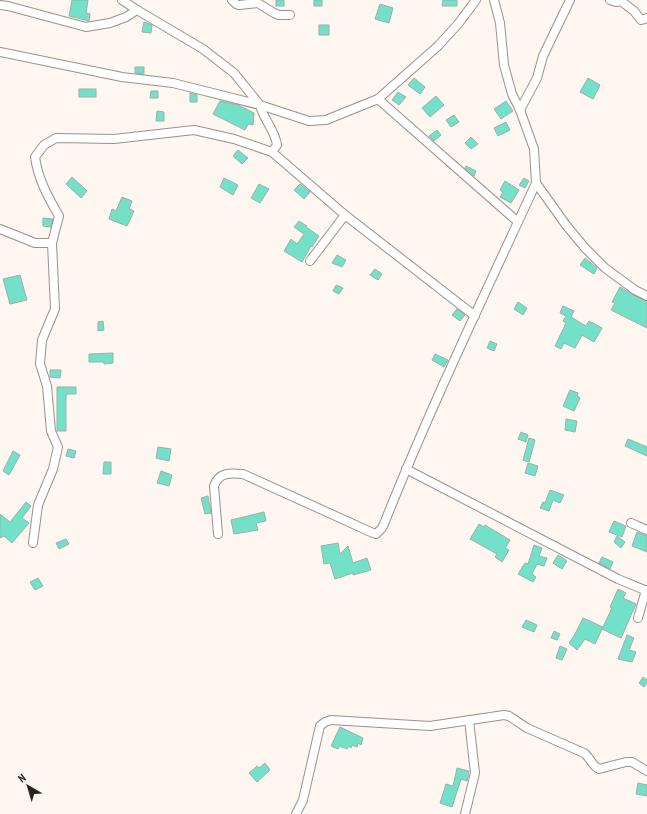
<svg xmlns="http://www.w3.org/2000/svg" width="647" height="814" font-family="'PT Sans Narrow',sans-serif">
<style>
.building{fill:#73e1c8;stroke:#9eaeaa}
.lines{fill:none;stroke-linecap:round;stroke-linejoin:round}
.minor-casing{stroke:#9d9088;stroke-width:10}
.minor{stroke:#fff;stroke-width:8}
</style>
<rect width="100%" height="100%" fill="#fef6f0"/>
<g class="building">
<polygon points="72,0 88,0 86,13 90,14 89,21 69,16"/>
<rect x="276" y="0" width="8" height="6"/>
<rect x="314" y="0" width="8" height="6"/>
<polygon points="443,0 457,0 457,6 442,6"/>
<polygon points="380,4 393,8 389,23 375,19"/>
<polygon points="144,22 152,25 151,33 142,32"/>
<rect x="319" y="25" width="10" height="10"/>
<polygon points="135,67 144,67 144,74 135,73"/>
<polygon points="414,78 425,87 420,94 408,85"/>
<polygon points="588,78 600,85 593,99 580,92"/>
<rect x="79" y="89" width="17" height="8"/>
<polygon points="151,91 158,91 158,98 150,98"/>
<polygon points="398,92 406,97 399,105 392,100"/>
<polygon points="190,93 197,95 197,102 190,102"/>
<polygon points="436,96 444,105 430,117 422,108"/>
<polygon points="220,101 238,105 254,113 253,125 248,124 245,130 213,114"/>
<polygon points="506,101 513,111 501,119 494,109"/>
<polygon points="157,111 164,112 164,121 156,121"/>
<polygon points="454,115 459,122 451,127 446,120"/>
<polygon points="506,122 510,130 498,136 494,128"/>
<polygon points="437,130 441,135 434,141 429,136"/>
<polygon points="471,137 478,144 471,149 465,143"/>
<polygon points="238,150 248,158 242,164 233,156"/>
<polygon points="466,166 476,171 474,176 465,168"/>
<polygon points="72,177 87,191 81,198 66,184"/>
<polygon points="224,178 238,185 233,195 220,187"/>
<polygon points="524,178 529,181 525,188 519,185"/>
<polygon points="505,181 519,190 511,203 500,197 503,192 500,190"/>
<polygon points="259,184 269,189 260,203 251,198"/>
<polygon points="300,184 310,192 304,199 294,190"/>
<polygon points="122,197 132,201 129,209 134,211 127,226 109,219 112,209 116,211"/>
<polygon points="43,218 53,219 51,227 43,226"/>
<polygon points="299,221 307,226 306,227 319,236 312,247 311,246 302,262 284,251 291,239 297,244 304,234 294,227"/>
<polygon points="337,255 346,260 342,267 332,263"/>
<polygon points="585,258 597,268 594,274 580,265"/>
<polygon points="375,269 382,274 378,280 370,275"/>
<polygon points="20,275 27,300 10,304 3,279"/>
<polygon points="336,285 343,288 339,294 333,291"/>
<polygon points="620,287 633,295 647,301 647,328 611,310 615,303 612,302"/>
<polygon points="518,302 527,308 523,315 514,309"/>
<polygon points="563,306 574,311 571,317 586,326 589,321 602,328 594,342 582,335 575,348 564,343 561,349 555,346 566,323 563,321 566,316 560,313"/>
<polygon points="457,309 465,315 460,321 452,315"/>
<polygon points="103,321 104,330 98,331 98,322"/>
<polygon points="490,341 497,344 494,351 487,348"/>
<polygon points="113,353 113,363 104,364 104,362 89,362 89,354"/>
<polygon points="435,354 448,360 444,367 432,360"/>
<polygon points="50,370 61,370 60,378 50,377"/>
<polygon points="57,387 76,387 76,394 66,394 66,431 57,431"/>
<polygon points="570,390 578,393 577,396 580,398 574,411 563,406"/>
<polygon points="566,419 577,421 575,432 565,430"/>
<polygon points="521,432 528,435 526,442 518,439"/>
<polygon points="529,438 535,440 529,462 523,460"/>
<polygon points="628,439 647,447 647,456 625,446"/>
<polygon points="158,447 171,449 169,461 156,458"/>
<polygon points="68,449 76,451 74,458 66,456"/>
<polygon points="13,451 20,455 9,475 3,471"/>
<polygon points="104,462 111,462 111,474 103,474"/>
<polygon points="528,463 538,466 535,476 525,473"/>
<polygon points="161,471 172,475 169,486 157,483"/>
<polygon points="550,490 564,495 560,503 553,500 549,511 540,508 543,502 545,503"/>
<polygon points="208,496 211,513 205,514 201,498"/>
<polygon points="26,502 31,506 22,518 29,523 12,543 4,536 0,538 0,514 10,522"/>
<polygon points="264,512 266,521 256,523 258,530 234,534 231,520"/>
<polygon points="614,521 626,526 622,537 609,532"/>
<polygon points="479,524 484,527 485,525 510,540 505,548 509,550 502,562 495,557 497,554 470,539"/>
<polygon points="637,532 647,536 647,552 632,546"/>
<polygon points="617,536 625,542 621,548 614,542"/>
<polygon points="66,539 69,544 59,549 56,543"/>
<polygon points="338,543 340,554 348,546 353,563 367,558 371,570 353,575 353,573 335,579 330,563 324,564 321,546"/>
<polygon points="534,545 542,548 539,556 547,558 544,566 537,564 532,574 536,577 533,582 518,574 525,563 528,564"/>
<polygon points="558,555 567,561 562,569 553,563"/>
<polygon points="602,557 613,562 610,569 599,563"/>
<polygon points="38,578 43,586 35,590 30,582"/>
<polygon points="618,589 626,593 623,598 636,604 621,638 602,629 612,608 610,607"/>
<polygon points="583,618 603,627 595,644 585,639 577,650 569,643 574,636"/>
<polygon points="526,620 537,625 534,632 522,627"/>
<polygon points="554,631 560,634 557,640 551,638"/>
<polygon points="627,635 634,638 629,650 636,652 632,662 618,659"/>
<polygon points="560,646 567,649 562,660 556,658"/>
<polygon points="643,677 647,680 647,683 644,687 639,683"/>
<polygon points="340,727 363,738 361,745 358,743 357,747 352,745 351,748 348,746 347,749 340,746 338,749 331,746"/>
<polygon points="265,763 270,770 257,782 249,773 257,766 259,768"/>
<polygon points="457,768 469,771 467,781 461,779 452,807 440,803 446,784 453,786"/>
<polygon points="638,783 647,785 647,796 636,794"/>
</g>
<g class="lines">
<g class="minor-casing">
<g id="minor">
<polyline points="122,0 137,10 203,49 234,73 260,105 309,121 326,120 378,99 438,46 458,24 476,0"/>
<polyline points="232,0 236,4 239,5 258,3 274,13 279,15 290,15"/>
<polyline points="494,0 500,23 504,65 512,94 520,110 534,149 536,183 566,225 585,248 605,268 635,290 647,296"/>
<polyline points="610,0 616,2 621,1 634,11 641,20 647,18"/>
<polyline points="0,5 8,6 86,27 110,23 126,17 137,10"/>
<path d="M0,52L122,77L173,83L260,105C263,119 275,130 277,145L272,152L234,139L194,130L114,139L56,138L44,145L35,157C38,179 48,197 59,216L52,243L55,309L42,340L40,364L47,386L51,431L58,447L53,469L38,505L33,543"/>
<polyline points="378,99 518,222"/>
<polyline points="520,110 537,78 543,56 570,0"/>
<polyline points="272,152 345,215 475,316"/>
<polyline points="0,229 35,243 52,243"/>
<polyline points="310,261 345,215"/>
<polyline points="406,469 618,579 647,591"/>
<polyline points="631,523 647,530"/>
<path d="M218,534L214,486C219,472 230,473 243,474L373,533L376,534L382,528L384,524C430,408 484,296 536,183"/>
<polyline points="638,618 646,590"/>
<path d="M296,814L303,800L320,726L325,722L331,720L430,726L504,715L509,716L527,728L584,753C590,757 592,766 599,769L626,762H632L647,771"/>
<polyline points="465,814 475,773 469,720"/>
</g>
</g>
<use href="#minor" class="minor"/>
</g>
<g transform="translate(28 786) rotate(322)" stroke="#fef6f0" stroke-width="3" paint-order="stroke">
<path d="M0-3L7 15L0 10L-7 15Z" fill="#292421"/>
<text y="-6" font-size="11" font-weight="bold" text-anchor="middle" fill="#292421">N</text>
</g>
</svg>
